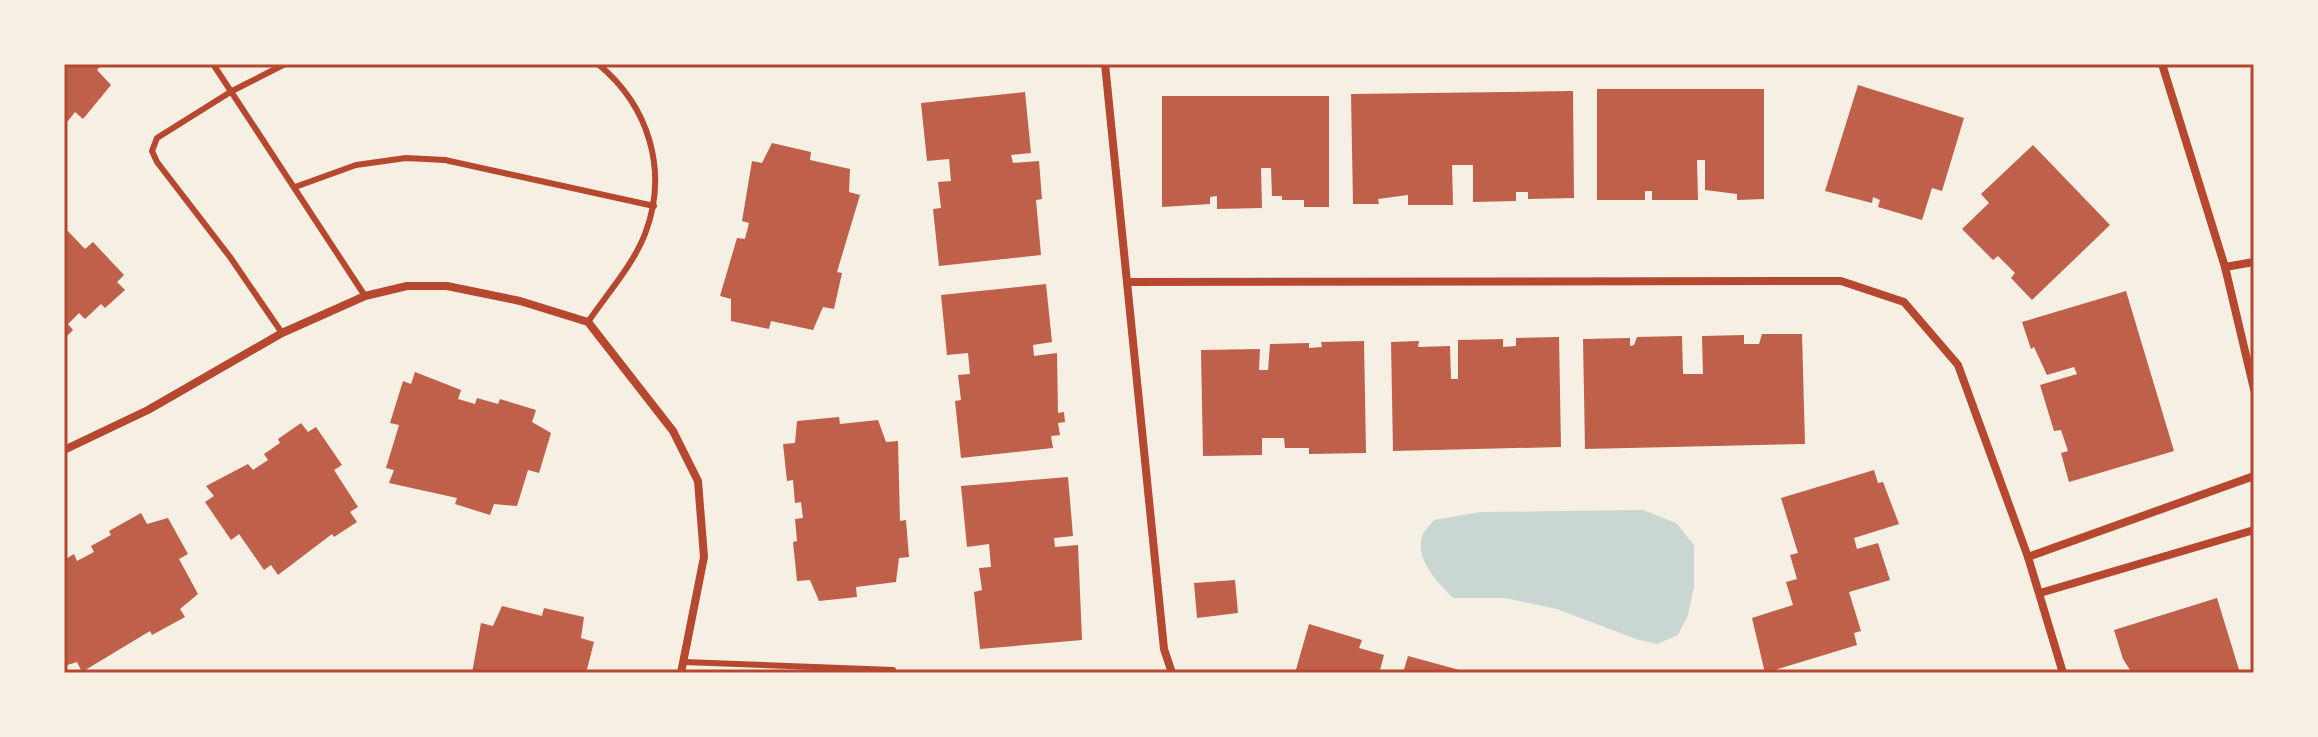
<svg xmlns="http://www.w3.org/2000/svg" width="2318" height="737" font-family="Raleway,sans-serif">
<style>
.water{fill:#c9d6d2}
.building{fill:#bf614a}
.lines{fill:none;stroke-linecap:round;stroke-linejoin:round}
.service{stroke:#b5482f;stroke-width:6}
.minor{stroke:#b5482f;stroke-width:8}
.neatline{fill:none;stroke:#b5482f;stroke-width:3}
</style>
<rect width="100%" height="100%" fill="#f6efe4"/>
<path class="water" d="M1643,510L1676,523L1694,545V587L1688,615L1678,635L1657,644L1636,639L1557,609L1505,598H1453C1438,583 1415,560 1422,536C1424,531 1431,524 1434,520L1481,512Z"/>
<g class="building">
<polygon points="64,64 102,64 97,70 111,85 83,119 75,112 64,126"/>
<polygon points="1858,85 1964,118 1942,191 1932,188 1922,220 1878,207 1880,200 1873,197 1872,203 1825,191"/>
<polygon points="1597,89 1764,89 1764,199 1737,200 1737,194 1705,190 1705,160 1697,160 1698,200 1652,200 1652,191 1645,191 1645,200 1597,200"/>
<polygon points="1573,91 1574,198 1528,199 1528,192 1516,192 1516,201 1473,202 1473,165 1452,165 1453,205 1408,205 1408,195 1378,199 1379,204 1353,204 1351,94"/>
<polygon points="1025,92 1031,153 1011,155 1013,163 1039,161 1042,199 1036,200 1041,255 939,266 933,209 941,208 938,182 951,181 949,159 927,161 921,103"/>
<polygon points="1162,96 1329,96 1329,207 1304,207 1304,200 1282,200 1282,196 1272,196 1271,168 1261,168 1262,208 1217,209 1217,196 1210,197 1210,204 1162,207"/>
<polygon points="772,143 811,152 810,160 850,169 849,192 860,195 837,272 842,273 834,309 823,307 813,330 771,321 769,329 731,321 731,299 720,296 737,238 745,239 749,223 742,221 752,161 762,163"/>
<polygon points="2033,145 2110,225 2032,300 2011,278 2015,273 1998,256 1993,260 1962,229 1989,203 1981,194"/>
<polygon points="64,227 85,249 93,242 124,275 117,282 125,290 105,308 101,304 85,319 79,313 68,324 73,330 64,339"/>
<polygon points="1046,284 1052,342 1033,345 1034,356 1057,353 1058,413 1064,412 1065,422 1058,423 1060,435 1051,436 1053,448 961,458 955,401 961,400 958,375 970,374 968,353 947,355 941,295"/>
<polygon points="2126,291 2174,451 2069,482 2061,453 2068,451 2061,430 2054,431 2040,385 2077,374 2074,367 2047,375 2034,347 2031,349 2022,322"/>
<polygon points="1762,334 1802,334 1805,444 1585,449 1583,339 1630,338 1630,346 1634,345 1637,337 1682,336 1683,374 1703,374 1702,336 1744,335 1744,344 1759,344"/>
<polygon points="1559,337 1561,447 1393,451 1391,342 1419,341 1418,347 1450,346 1451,379 1458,379 1458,340 1503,339 1503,347 1516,346 1516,338"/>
<polygon points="1364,341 1366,453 1309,454 1309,448 1285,448 1284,438 1262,438 1262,455 1203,456 1201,350 1260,349 1259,370 1268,370 1270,344 1309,343 1309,348 1322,347 1321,342"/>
<polygon points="415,372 461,390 458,399 475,404 477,398 498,404 500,399 536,410 532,422 551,433 539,473 528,470 517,506 494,504 490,515 455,504 457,498 389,483 394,470 386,468 399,425 390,423 403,381 411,384"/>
<polygon points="839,417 840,424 878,420 886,442 898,441 900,521 906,520 909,557 899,558 896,582 856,587 857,597 819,601 810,580 797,581 793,542 797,541 795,519 803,518 801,502 795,503 793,480 787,481 783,444 795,443 797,421"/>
<polygon points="301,423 308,432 316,427 342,465 334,470 358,507 350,512 357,522 334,537 332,534 278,575 271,565 264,570 239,534 231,540 205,502 214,496 206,486 248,464 253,470 268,460 264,454 280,443 278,439"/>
<polygon points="1874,470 1878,483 1883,482 1899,524 1854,538 1857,549 1878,543 1890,580 1849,592 1861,631 1854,633 1857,645 1765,673 1752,618 1793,605 1786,582 1797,579 1790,555 1798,553 1781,498"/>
<polygon points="1068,477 1073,536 1054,538 1055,547 1078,545 1082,640 980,649 974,592 982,590 979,568 991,567 989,544 967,547 961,486"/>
<polygon points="141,513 147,524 168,518 188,554 179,559 198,594 180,609 185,617 152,635 150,631 82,672 77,662 64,666 64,560 74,554 77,561 94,552 91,546 111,535 109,531"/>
<polygon points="1235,580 1238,613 1197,618 1194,583"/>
<polygon points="2217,598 2240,673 2132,673 2123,659 2114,630"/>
<polygon points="502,606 542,616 544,608 584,617 581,638 594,642 586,673 472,673 481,623 493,626"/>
<polygon points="1309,624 1362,640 1359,648 1384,655 1380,670 1388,673 1295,673"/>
<polygon points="1408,656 1467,672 1467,673 1403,673"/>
</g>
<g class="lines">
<g class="service">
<polyline points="213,64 365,296"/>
<polyline points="295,187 356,165 406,158 445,160 654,206"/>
<path d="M588,322C607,294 633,265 645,234C669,171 649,106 598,64"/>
<polyline points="282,333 230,257 157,162 152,151 157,138 232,91 285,64"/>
<polyline points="684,662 893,670"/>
</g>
<g class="minor">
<polyline points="1105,64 1164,649 1172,673"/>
<polyline points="2162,64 2225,267 2254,389"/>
<polyline points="2225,267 2254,262"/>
<polyline points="1128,282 1841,281 1904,302 1958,365 2028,557 2063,673"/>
<polyline points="64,450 148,410 282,333 365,296 407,286 447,286 520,301 588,322 673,431 698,481 704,557 681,673"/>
<polyline points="2028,557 2254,476"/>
<polyline points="2040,593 2254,530"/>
</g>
</g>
<rect width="2318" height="737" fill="none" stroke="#f6efe4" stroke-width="132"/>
<rect x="66" y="66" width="2186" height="605" class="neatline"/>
</svg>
